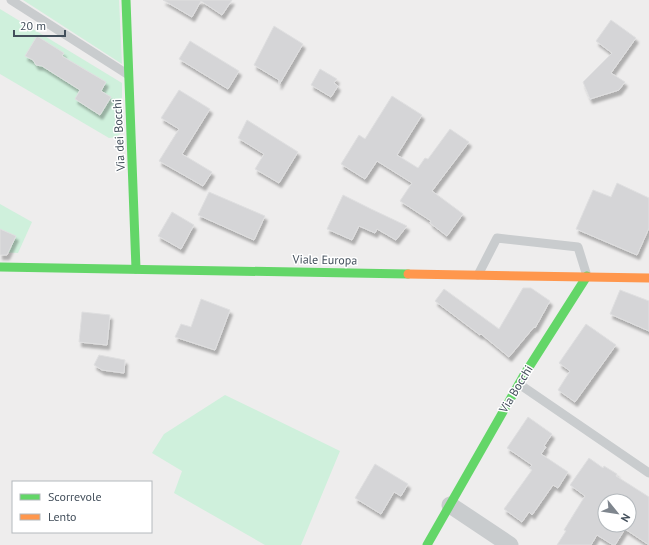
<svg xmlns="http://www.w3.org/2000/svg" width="649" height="545" font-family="'PT Sans',sans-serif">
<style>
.green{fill:#cff0dc}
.building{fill:#d5d5d7;stroke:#dfdfe0;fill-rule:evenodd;filter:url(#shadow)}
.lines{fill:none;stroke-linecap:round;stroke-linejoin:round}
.lane{stroke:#c9ccce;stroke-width:9}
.street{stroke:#c9ccce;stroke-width:17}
.fast{stroke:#63d668;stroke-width:9}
.slow{stroke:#ff974d;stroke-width:9}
.labels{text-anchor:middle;stroke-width:3;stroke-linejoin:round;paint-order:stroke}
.street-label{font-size:12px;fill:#434f5b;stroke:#fff}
</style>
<defs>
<filter id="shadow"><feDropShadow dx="2.5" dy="4.5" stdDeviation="1" flood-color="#0004"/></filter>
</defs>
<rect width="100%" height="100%" fill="#eeeded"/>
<g class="green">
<polygon points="23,0 119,0 122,64"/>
<polygon points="0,9 122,83 122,132 117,137 109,138 0,74"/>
<polygon points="0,204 32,222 18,253 0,252"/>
<polygon points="225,395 340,451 301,545 265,545 174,493 182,471 152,453 164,434"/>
</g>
<g class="building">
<polygon points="163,0 232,0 222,15 201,1 192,17"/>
<polygon points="611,20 636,38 611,73 625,82 619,90 590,99 583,82 612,53 596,41"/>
<polygon points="274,26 303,44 279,85 279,80 254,65"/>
<polygon points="37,36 64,53 62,56 106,82 101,91 111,97 100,115 75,99 80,90 42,66 36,65 33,60 25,56"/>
<polygon points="190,41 239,71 228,89 179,59"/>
<polygon points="320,69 337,79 334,83 338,86 331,97 311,85"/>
<polygon points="179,90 210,109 182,154 212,172 203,186 159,161 179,129 161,118"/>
<polygon points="392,96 422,115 397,155 418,168 425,158 428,159 450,129 469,142 432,191 463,214 447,236 430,223 431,221 400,201 412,183 377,161 365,179 341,164 359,135 365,139"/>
<polygon points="247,120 298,152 279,183 255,169 264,154 238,138"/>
<polygon points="617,183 649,198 649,228 637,255 576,229 593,190 611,197"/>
<polygon points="209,192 265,216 254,240 198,215"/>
<polygon points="343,195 371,209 407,226 396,240 377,229 375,233 359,226 352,240 327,229"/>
<polygon points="172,212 194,225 181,249 158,236"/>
<polygon points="0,229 16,236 7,255 0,255"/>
<polygon points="523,288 531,288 550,301 535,328 534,327 509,357 481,334 480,335 435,301 444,289 499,329"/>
<polygon points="620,290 649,301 649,331 610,314"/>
<polygon points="201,299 230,310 215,350 175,337 181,324 191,327"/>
<polygon points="82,312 110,315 107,345 79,342"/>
<polygon points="586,324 616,345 575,402 558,390 570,371 559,363"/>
<polygon points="99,355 125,360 124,373 102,370 94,365"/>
<polygon points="528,417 552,434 544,446 546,447 541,454 568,472 558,488 553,485 532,515 529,512 522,522 504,509 532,470 529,468 532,465 507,448"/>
<path d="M589,458L603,468L604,466L617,474L616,476L649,497V545L625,529L615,545H613L597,535L591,545H557L566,531L564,530L585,496L570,485ZM605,501H629V525H605Z"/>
<polygon points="375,464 408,484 401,496 394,492 381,514 355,498"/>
</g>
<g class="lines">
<g class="lane">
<polyline points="11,0 127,74"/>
<polyline points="478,275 497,238 578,247 587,276"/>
<polyline points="519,384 649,473"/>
</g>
<polyline class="street" points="450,505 510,545"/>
<g class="fast">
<polyline points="126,0 136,269"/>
<polyline points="0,267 408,274"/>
<polyline points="427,545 524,375 587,276"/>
</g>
<polyline class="slow" points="408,274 649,278"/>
</g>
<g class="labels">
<g class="street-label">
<text transform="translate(119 135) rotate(-93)" y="4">Via dei Bocchi</text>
<text transform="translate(325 260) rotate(1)" y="4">Viale Europa</text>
<text transform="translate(516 389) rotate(-59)" y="4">Via Bocchi</text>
</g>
</g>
<rect x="12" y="481" width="140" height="52" fill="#ffffff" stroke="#b4b9bd"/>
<rect x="20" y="494" width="20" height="6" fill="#63d668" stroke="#b4b9bd"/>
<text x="48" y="501" font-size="12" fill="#434f5b">Scorrevole</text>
<rect x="20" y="514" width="20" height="6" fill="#ff974d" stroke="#b4b9bd"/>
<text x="48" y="521" font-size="12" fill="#434f5b">Lento</text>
<g transform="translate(617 513) rotate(120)"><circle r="19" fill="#ffffff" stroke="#b4b9bd"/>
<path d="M0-3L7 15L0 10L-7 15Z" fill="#7f868e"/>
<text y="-6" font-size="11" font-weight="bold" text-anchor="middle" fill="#434f5b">N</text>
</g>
<path d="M14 30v6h51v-6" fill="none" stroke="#434f5b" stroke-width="2"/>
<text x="20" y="30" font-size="12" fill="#434f5b" stroke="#ffffff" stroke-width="3" paint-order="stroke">20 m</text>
</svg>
